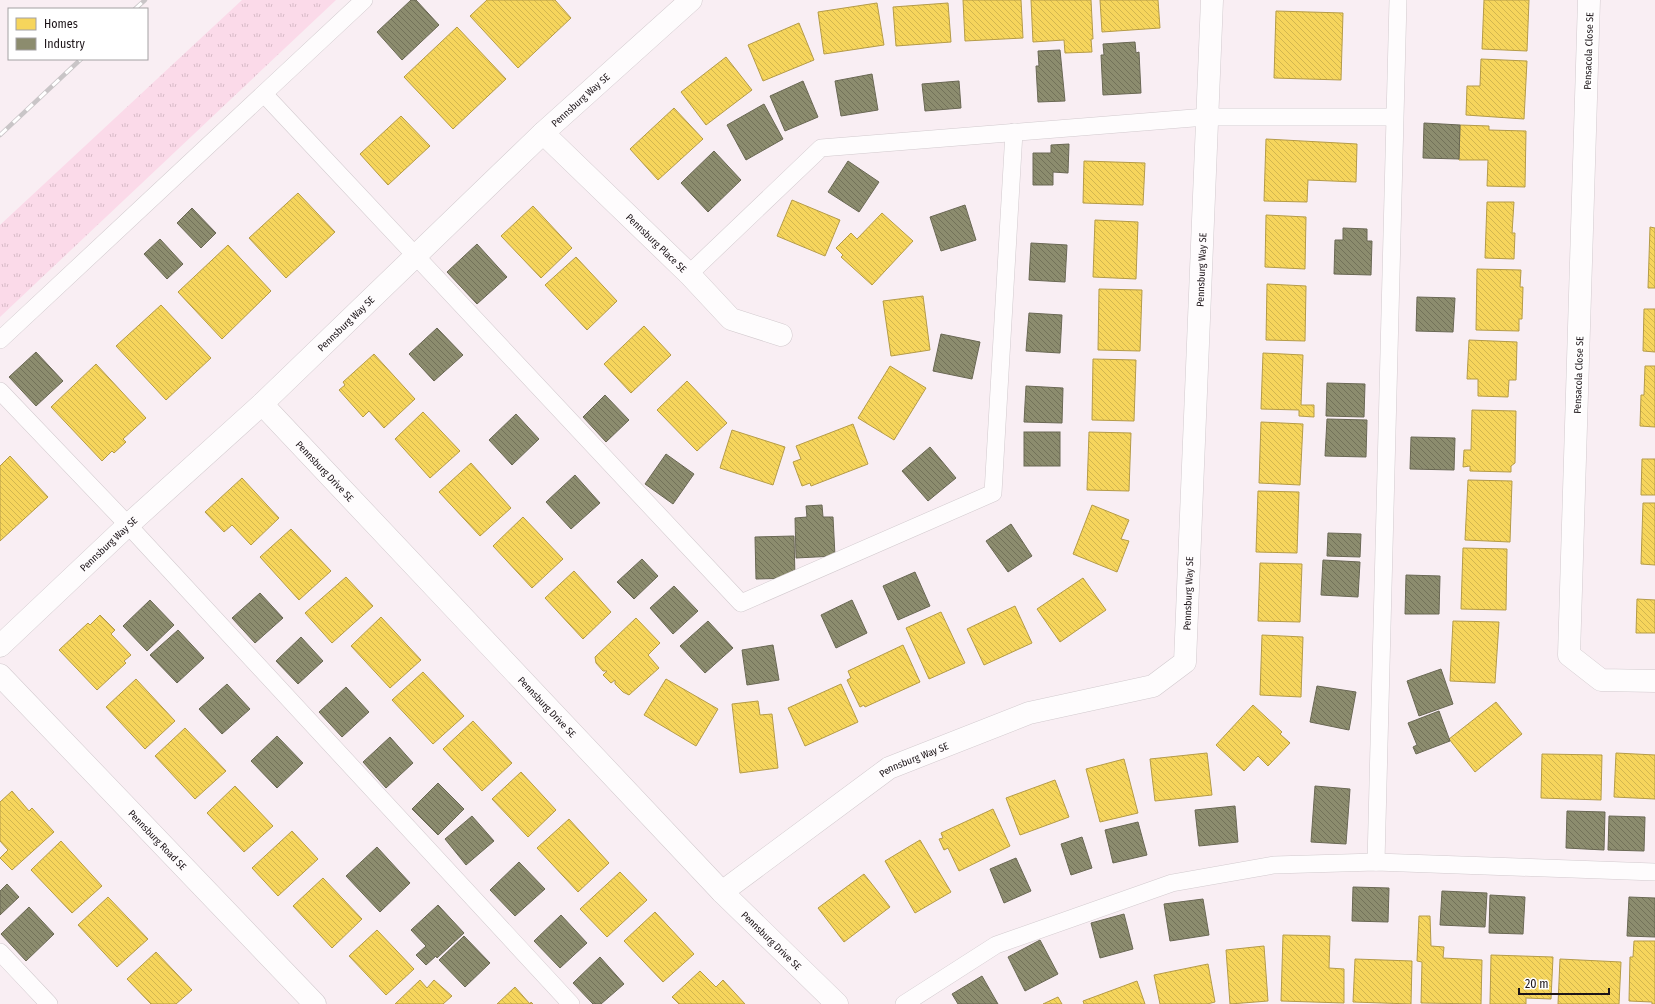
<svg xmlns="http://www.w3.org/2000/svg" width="1655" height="1004" font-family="'Fira Sans Condensed',sans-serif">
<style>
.grass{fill:url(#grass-tufts)}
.homes{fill:url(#homes-back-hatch);stroke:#b59b48}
.industry{fill:url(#industry-back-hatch);stroke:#6a6854}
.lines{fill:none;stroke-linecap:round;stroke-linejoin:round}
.service-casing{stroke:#d2cace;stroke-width:18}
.minor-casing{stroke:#d2cace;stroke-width:23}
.service{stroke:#fefcfd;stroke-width:17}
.minor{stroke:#fefcfd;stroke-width:22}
.rail-casing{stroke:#c9c5c7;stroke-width:4.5}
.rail{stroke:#fff;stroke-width:3;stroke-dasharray:9;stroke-linecap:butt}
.labels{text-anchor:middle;stroke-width:4;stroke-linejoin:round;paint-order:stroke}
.street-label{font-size:10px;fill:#1c1418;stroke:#fff}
</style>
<defs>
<pattern id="grass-tufts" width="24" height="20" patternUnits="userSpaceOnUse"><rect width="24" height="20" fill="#fbdae9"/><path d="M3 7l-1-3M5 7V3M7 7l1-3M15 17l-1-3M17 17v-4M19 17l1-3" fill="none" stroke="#d7bac7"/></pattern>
<pattern id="homes-back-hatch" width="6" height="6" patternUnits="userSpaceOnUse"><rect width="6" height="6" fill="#f6d55c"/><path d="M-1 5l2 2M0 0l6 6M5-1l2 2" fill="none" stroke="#d2b64f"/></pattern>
<pattern id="industry-back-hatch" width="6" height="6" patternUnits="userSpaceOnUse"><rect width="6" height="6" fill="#8c8c6e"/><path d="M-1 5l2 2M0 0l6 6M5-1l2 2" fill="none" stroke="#727159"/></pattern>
</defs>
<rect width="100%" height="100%" fill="#f9eef3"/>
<polygon class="grass" points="242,0 336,0 0,317 0,225"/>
<g class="homes">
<polygon points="487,0 555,0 571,18 518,68 470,16"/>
<polygon points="963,0 1021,0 1023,38 965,41"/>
<polygon points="1031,0 1091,0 1093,39 1091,39 1092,52 1065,53 1064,40 1033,42"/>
<polygon points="1100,0 1158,0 1160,28 1102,32"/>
<polygon points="1484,0 1529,0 1527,51 1482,49"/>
<polygon points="877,3 884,45 824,54 818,12"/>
<polygon points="948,3 951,42 896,46 893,7"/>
<polygon points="1276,11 1343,13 1341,80 1274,78"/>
<polygon points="799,23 814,60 763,81 748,45"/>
<polygon points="457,27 506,79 453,129 404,77"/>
<polygon points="726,57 752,90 706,125 681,92"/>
<polygon points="1481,59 1527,61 1524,119 1466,115 1467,86 1480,86"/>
<polygon points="674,108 703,139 658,180 630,149"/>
<polygon points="401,116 430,146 388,185 360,154"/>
<polygon points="1460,125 1489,126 1489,130 1526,131 1525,187 1487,186 1488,160 1459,160"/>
<polygon points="1266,139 1357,144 1356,182 1308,180 1307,202 1264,201"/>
<polygon points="1084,161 1145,163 1143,205 1083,203"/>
<polygon points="298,193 335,232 286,278 249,238"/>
<polygon points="792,200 840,220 825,256 777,236"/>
<polygon points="1487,202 1514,202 1512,233 1515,233 1514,259 1485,258"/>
<polygon points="533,206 572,248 541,278 501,236"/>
<polygon points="882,213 913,241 872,285 841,257 843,255 836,248 851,233 857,239"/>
<polygon points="1266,215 1306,217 1305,269 1265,267"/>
<polygon points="1095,220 1138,222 1136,279 1093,277"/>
<polygon points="1650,227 1655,228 1655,288 1648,288"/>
<polygon points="228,245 271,291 222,339 178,292"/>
<polygon points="576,257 617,301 587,330 545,285"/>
<polygon points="1477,269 1521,270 1520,287 1523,287 1522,319 1519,319 1519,331 1476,330"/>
<polygon points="1267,284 1306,286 1305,341 1266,340"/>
<polygon points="1099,289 1142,290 1140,351 1098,350"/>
<polygon points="923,296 930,350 891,356 883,301"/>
<polygon points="161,305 211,358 166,400 116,346"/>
<polygon points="1644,309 1655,309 1655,352 1643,351"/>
<polygon points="644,326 671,355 631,393 604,364"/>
<polygon points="1469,340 1517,342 1516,380 1509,380 1508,397 1478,396 1478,379 1467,379"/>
<polygon points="1263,353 1303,355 1301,405 1314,405 1314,417 1299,416 1299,410 1261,409"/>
<polygon points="374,354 415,399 384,428 369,411 363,417 339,390 345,385 343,382"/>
<polygon points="1093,359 1136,360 1134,421 1092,420"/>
<polygon points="96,364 146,418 123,439 126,442 114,453 112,451 102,461 51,407"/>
<polygon points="890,366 926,388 894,440 858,418"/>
<polygon points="1645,366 1655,366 1655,427 1640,426 1641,395 1644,395"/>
<polygon points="687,381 727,423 697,451 657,410"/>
<polygon points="1472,410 1516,411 1515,463 1511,466 1511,472 1470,471 1470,466 1463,467 1464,450 1471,450"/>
<polygon points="423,412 460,451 430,478 395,439"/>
<polygon points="1261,422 1303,424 1300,485 1259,483"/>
<polygon points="853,424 868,464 811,486 810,483 802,486 793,462 801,459 796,446"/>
<polygon points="732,430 785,447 773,485 720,468"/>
<polygon points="1089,432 1131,433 1129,491 1087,490"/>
<polygon points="10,456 48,497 0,541 0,466"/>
<polygon points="1642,459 1655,459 1655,495 1641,495"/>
<polygon points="471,463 511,508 480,536 439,492"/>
<polygon points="242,478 279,518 251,545 232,525 224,532 205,512"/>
<polygon points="1468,480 1512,481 1510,542 1465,540"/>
<polygon points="1258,491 1299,492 1297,553 1256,552"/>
<polygon points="1643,503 1655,503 1655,565 1641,564"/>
<polygon points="1092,505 1129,520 1121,539 1129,541 1117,572 1073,554"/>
<polygon points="523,517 563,559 532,588 493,546"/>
<polygon points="291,529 331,571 299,600 260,557"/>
<polygon points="1463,548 1507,549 1506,610 1461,609"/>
<polygon points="1260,563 1302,564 1300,622 1258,621"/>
<polygon points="574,571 611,612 583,639 545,598"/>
<polygon points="346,577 373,606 332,643 305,613"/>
<polygon points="1083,578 1106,610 1060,642 1037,609"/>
<polygon points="1637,599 1655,600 1655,633 1636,633"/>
<polygon points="1015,606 1032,643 984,665 967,629"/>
<polygon points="941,612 965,663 929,679 906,628"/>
<polygon points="100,615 115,630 111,634 131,655 124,661 126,663 97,690 59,650 88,623 90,625"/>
<polygon points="381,617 421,660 390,688 351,646"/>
<polygon points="636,618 660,643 648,655 659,668 629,695 623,692 615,684 615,680 611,683 603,675 607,671 603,671 596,663 595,657"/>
<polygon points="1453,621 1499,622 1495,683 1450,681"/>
<polygon points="1262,635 1303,637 1301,697 1260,695"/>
<polygon points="903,645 920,682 865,707 864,705 860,707 847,680 851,678 848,671"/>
<polygon points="423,672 464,716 433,744 392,700"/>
<polygon points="136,679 175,721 145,749 106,707"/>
<polygon points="666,679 718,709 696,746 644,715"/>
<polygon points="841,684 858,722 805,746 788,708"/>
<polygon points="758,701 760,715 772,714 778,768 740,773 732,704"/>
<polygon points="1496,702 1522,734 1475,772 1449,739"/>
<polygon points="1253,705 1282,732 1280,734 1290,743 1268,766 1258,756 1244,771 1216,745"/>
<polygon points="473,721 512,763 482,791 443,749"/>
<polygon points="185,728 226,771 195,799 155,756"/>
<polygon points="1207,753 1212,795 1155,801 1150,759"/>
<polygon points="1616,753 1655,755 1655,799 1614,797"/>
<polygon points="1542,754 1602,755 1601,800 1541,798"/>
<polygon points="1124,759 1138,813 1100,822 1086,769"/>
<polygon points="521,772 556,810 528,837 492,799"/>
<polygon points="1055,780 1069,817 1020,835 1006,798"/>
<polygon points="235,786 273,826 244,852 207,813"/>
<polygon points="12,791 29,811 32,808 54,832 12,870 0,858 8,850 0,841 0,802"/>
<polygon points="993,809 1010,846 959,871 948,848 944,850 939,839 943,838 941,833"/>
<polygon points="569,819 609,863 578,892 537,848"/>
<polygon points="292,831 318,859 278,896 252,868"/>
<polygon points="920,840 951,892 915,913 885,861"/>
<polygon points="61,841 102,886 72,913 31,870"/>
<polygon points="620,872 647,900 607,937 580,909"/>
<polygon points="864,874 890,907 844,942 818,908"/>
<polygon points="323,878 362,919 332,948 293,906"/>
<polygon points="108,897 148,939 117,967 78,925"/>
<polygon points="655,912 694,954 663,982 624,941"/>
<polygon points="1419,916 1430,916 1431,946 1444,947 1443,958 1482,960 1481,1004 1421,1003 1422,962 1417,961"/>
<polygon points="377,930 414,969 386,995 349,956"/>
<polygon points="1283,935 1330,936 1329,968 1344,969 1344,1003 1281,1001"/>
<polygon points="1634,941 1655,941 1655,1004 1652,1004 1652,1002 1629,1001 1630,957 1633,957"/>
<polygon points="1264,946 1268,1001 1230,1004 1226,950"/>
<polygon points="156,952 192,990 176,1004 151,1004 127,979"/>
<polygon points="1491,955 1553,957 1551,999 1526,998 1526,1004 1490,1004"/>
<polygon points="1355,959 1412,961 1411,1004 1353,1002"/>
<polygon points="1560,959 1621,962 1619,1004 1558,1004"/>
<polygon points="1208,964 1215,1002 1207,1004 1160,1004 1154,975"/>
<polygon points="700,971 716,987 723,980 745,1004 679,1004 672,997"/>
<polygon points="420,980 427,988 434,980 452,996 443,1004 395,1004"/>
<polygon points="1137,981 1145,1004 1084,1004 1083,1001"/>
<polygon points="515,987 530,1004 531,1002 533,1004 497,1004"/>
<polygon points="1058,997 1062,1004 1043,1004"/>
</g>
<g class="industry">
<polygon points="411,0 416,0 439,25 402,60 377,32"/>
<polygon points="1135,42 1136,53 1139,52 1141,93 1103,95 1101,55 1104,55 1103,44"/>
<polygon points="1060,50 1065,101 1038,102 1036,66 1039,66 1038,51"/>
<polygon points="872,74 878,110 841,116 835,81"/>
<polygon points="803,81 818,117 785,131 770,96"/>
<polygon points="959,81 961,108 925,111 922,84"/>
<polygon points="764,104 783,139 746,160 727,125"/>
<polygon points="1424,123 1460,125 1459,159 1423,158"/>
<polygon points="1069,144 1068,173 1053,172 1053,185 1033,185 1033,153 1051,153 1051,145"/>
<polygon points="714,151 741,180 708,212 681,183"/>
<polygon points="848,161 879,182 859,212 828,192"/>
<polygon points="965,205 976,240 941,251 930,217"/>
<polygon points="192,208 216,233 201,248 177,223"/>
<polygon points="1343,228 1367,229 1367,241 1372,241 1371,275 1334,274 1335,240 1343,240"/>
<polygon points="160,239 183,264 167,279 144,254"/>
<polygon points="1031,243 1067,245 1065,282 1029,280"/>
<polygon points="477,244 507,277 477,304 447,272"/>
<polygon points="1417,297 1455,298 1453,332 1416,331"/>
<polygon points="1029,313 1062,315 1060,353 1026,351"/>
<polygon points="437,328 463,355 434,381 409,354"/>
<polygon points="941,334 980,342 972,379 933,371"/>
<polygon points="36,352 63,381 36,406 9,377"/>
<polygon points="1327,383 1365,384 1364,417 1326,416"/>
<polygon points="1026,386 1063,388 1062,423 1024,422"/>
<polygon points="605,395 629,420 606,442 583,417"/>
<polygon points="516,414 539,439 512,465 489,440"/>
<polygon points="1327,419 1367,420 1366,457 1325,456"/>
<rect x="1024" y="432" width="36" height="34"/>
<polygon points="1411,437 1455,438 1454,470 1410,469"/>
<polygon points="930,447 956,478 928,501 902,471"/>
<polygon points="666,454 694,474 673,504 645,484"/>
<polygon points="575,475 600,503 571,529 546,502"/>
<polygon points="822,505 823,517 833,517 835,556 796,558 795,518 807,517 806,506"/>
<polygon points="1011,524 1032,556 1008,572 986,541"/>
<polygon points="1328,533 1361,534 1360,557 1327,556"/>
<polygon points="794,536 795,578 756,579 755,537"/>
<polygon points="642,559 658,576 634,599 617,582"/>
<polygon points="1323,560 1360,562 1358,597 1321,595"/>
<polygon points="915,572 930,606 898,620 883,586"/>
<polygon points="1406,575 1440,576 1439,614 1405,614"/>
<polygon points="674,586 698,611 673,634 650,608"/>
<polygon points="260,593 283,618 255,643 232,618"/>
<polygon points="150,600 174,625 147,651 123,626"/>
<polygon points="852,600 867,633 836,648 821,615"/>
<polygon points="708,621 733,648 705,673 680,646"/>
<polygon points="178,630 204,658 177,683 150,655"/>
<polygon points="301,637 323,661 298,684 276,661"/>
<polygon points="773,645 779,680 747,685 742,650"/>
<polygon points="1441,669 1453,704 1419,716 1407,681"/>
<polygon points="227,684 250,709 222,734 199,709"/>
<polygon points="1317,686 1356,692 1349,730 1310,722"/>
<polygon points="346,687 369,712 342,737 319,712"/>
<polygon points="1439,711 1450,741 1416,754 1413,747 1417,745 1408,723"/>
<polygon points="277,736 303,763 277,788 251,761"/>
<polygon points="390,737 413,763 386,788 363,762"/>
<polygon points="438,783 464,809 438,835 412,809"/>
<polygon points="1315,786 1350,789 1346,844 1311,842"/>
<polygon points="1235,806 1238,842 1199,846 1195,810"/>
<polygon points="1567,811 1605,812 1604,850 1566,848"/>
<polygon points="472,816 494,841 466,865 445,839"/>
<polygon points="1609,816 1645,817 1644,851 1608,850"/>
<polygon points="1138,822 1147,855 1113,863 1105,830"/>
<polygon points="1082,837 1092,868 1071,875 1061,844"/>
<polygon points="377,847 410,883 380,912 346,876"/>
<polygon points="1016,858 1031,891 1004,903 990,869"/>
<polygon points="519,862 545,889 515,916 490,890"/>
<polygon points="7,884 19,897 0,915 0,891"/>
<polygon points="1353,887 1389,888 1388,922 1352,921"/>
<polygon points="1442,891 1487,893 1485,927 1440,925"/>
<polygon points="1490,895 1525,897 1523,934 1489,933"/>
<polygon points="1629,897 1655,898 1655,937 1627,936"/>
<polygon points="1203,899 1209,935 1170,941 1164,904"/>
<polygon points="438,905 464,933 437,958 436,956 426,965 416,955 426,946 411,930"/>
<polygon points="29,907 54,934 26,961 1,934"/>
<polygon points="1124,914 1133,949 1100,958 1091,923"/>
<polygon points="561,915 587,943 560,968 534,941"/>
<polygon points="464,936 490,963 465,987 439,960"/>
<polygon points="1040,940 1058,974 1025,991 1008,957"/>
<polygon points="600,957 624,984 601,1004 593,1004 573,983"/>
<polygon points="982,976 998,1004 958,1004 952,994"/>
</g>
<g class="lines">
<g class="service-casing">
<g id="service">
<polyline points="264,94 741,603 993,493 1014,132"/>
<polyline points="689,274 821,148 1206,117 1394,117"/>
<polyline points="0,340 364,0"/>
<polyline points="0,391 128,525 571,1004"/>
<polyline points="1376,862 1398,0"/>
<polyline points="0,952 49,1004"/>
<polyline points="904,1004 996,945 1172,883 1274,865 1376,862 1655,872"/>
</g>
</g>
<g class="minor-casing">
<g id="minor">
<polyline points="1589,0 1569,655 1601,680 1655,681"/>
<path id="s1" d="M543,133L689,274L731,319L781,335"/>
<path id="s2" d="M262,404L722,892L837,1004"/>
<path id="s3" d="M0,646L128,525L262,404L543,133L691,0"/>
<path id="s4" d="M0,675L315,1004"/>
<path id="s5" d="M722,892L889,768L1029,713L1153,686L1185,662L1212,0"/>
</g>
</g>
<use href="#service" class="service"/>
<use href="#minor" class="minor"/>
<g class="rail-casing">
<g id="rail">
<polyline points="135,9 145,0"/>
<polyline points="0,135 81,59"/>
</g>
</g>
<use href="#rail" class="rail"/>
</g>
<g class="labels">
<g class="street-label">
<text transform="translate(1588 51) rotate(-88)" y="4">Pensacola Close SE</text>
<text dy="4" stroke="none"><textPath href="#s3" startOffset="797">Pennsburg Way SE</textPath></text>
<text dy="4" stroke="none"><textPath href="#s1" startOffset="158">Pennsburg Place SE</textPath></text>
<text dy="4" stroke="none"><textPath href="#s5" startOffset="918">Pennsburg Way SE</textPath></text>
<text dy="4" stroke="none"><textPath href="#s3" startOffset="473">Pennsburg Way SE</textPath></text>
<text transform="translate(1578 375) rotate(-88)" y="4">Pensacola Close SE</text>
<text dy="4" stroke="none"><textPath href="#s2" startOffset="92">Pennsburg Drive SE</textPath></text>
<text dy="4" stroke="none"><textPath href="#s3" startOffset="149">Pennsburg Way SE</textPath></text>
<text dy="4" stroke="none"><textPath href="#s5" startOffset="594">Pennsburg Way SE</textPath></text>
<text dy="4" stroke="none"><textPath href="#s2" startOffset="416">Pennsburg Drive SE</textPath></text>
<text dy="4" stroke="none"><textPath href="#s5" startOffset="234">Pennsburg Way SE</textPath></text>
<text dy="4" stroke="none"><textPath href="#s4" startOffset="228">Pennsburg Road SE</textPath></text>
<text dy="4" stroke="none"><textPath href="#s2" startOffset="740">Pennsburg Drive SE</textPath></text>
</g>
</g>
<rect x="8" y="8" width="140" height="52" fill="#ffffff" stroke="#a4a1a3"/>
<rect x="16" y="18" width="20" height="12" fill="#f6d55c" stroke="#a4a1a3"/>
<text x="44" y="28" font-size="12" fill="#1c1418">Homes</text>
<rect x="16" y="38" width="20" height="12" fill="#8c8c6e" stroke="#a4a1a3"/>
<text x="44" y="48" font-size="12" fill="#1c1418">Industry</text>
<path d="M1519 988v6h90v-6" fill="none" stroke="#1c1418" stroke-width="2"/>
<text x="1525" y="988" font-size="12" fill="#1c1418" stroke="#ffffff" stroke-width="3" paint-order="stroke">20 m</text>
</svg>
